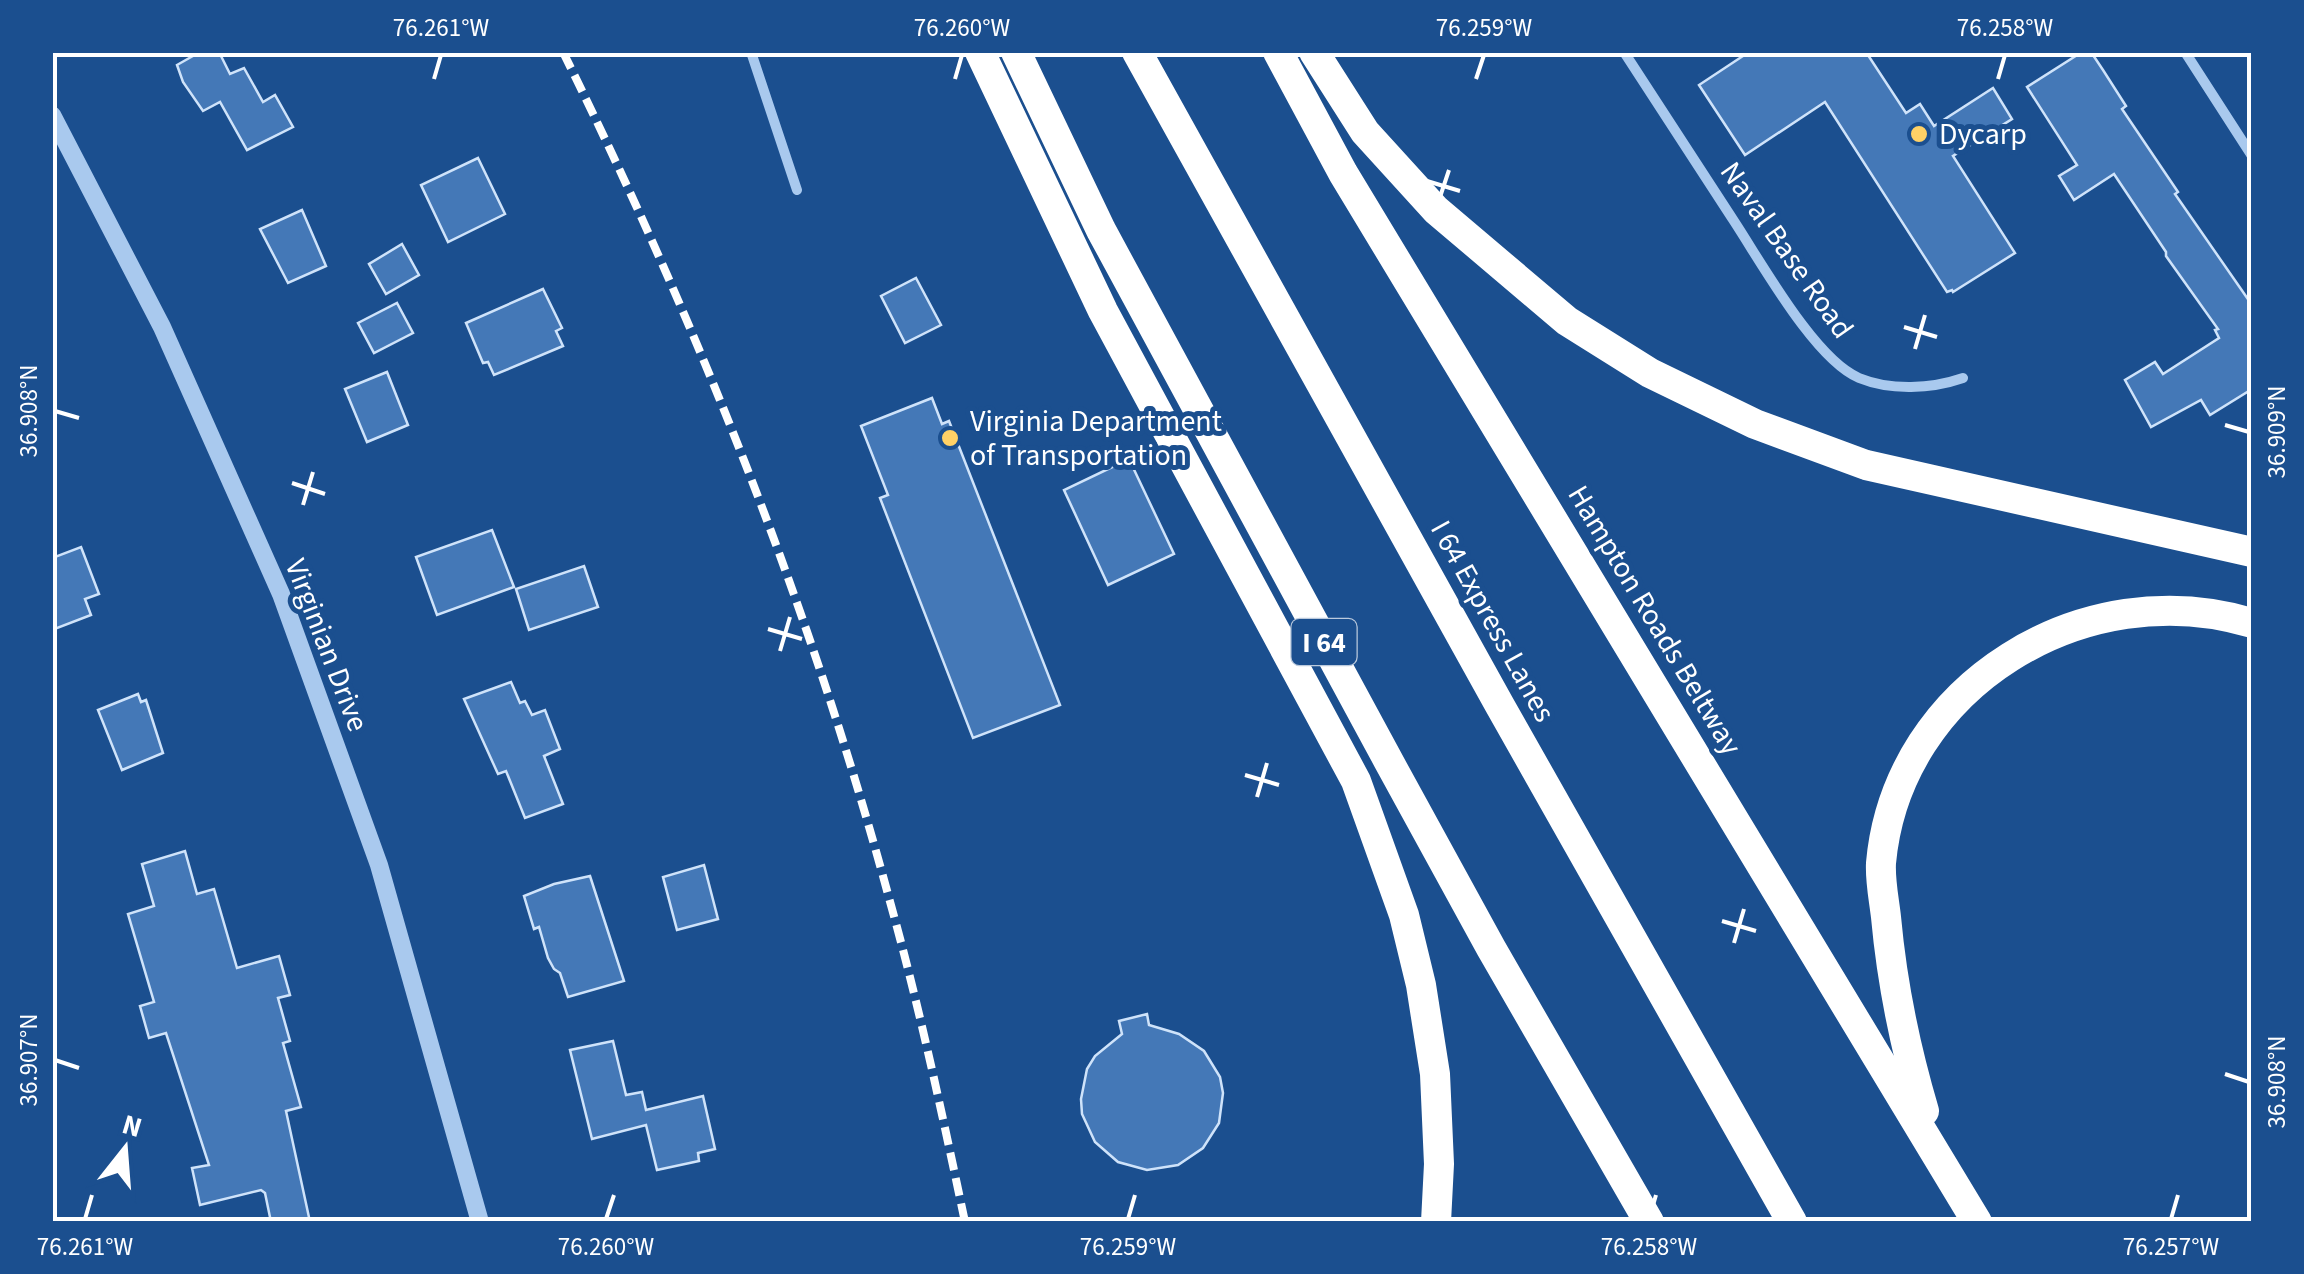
<svg xmlns="http://www.w3.org/2000/svg" width="2304" height="1274" font-family="'Source Sans 3',sans-serif">
<style>
.building{fill:#4478b7;stroke:#cfe3fa;stroke-width:2.5}
.lines{fill:none;stroke-linecap:round;stroke-linejoin:round}
.minor{stroke:#a9c9ee;stroke-width:10}
.tertiary{stroke:#a9c9ee;stroke-width:18}
.motorway{stroke:#fff;stroke-width:30}
.rail{stroke:#fff;stroke-width:8;stroke-dasharray:18 8;stroke-linecap:butt}
.ticks{fill:none;stroke:#fff;stroke-width:4}
.poi-dot{fill:#ffd166;stroke:#1b4f8f;stroke-width:4}
.labels{text-anchor:middle;stroke-width:10;stroke-linejoin:round;paint-order:stroke}
.shield{fill:#1b4f8f;stroke:#bbcadd;stroke-width:2.5}
.shield-label{font-size:28px;font-weight:bold;fill:#fff}
.poi-label{font-size:30px;fill:#fff;stroke:#1b4f8f;text-anchor:start}
.street-label{font-size:30px;fill:#fff;stroke:#1b4f8f}
.neatline{fill:none;stroke:#fff;stroke-width:4}
.ticks-label{font-size:25px;text-anchor:middle;fill:#fff}
</style>
<rect width="100%" height="100%" fill="#1b4f8f"/>
<g class="building">
<polygon points="200,52 219,52 230,74 244,68 263,102 275,95 293,127 247,150 220,102 203,111 183,82 177,65"/>
<polygon points="1749,52 1866,52 1906,113 1920,104 1934,126 1993,88 2012,119 1953,156 2015,253 1953,292 1952,290 1947,292 1825,102 1745,155 1699,85"/>
<polygon points="2082,52 2091,52 2103,70 2126,106 2122,109 2178,192 2175,194 2252,305 2252,389 2210,415 2201,400 2151,427 2125,380 2155,362 2163,374 2219,338 2215,330 2218,329 2166,256 2166,252 2114,174 2074,200 2059,176 2077,165 2027,87"/>
<polygon points="478,158 505,214 448,242 421,185"/>
<polygon points="302,210 326,266 288,283 260,229"/>
<polygon points="402,244 419,275 386,294 369,264"/>
<polygon points="916,278 941,325 905,343 881,296"/>
<polygon points="543,289 562,328 556,331 563,346 494,375 488,362 483,363 466,323"/>
<polygon points="397,303 413,333 374,353 358,323"/>
<polygon points="387,372 408,425 367,442 345,389"/>
<polygon points="932,398 942,424 949,421 1060,705 973,738 880,498 888,495 861,426"/>
<polygon points="1129,459 1174,554 1108,585 1064,490"/>
<polygon points="492,530 514,587 437,615 416,557"/>
<polygon points="81,547 99,594 85,599 91,615 52,630 52,558"/>
<polygon points="584,566 598,607 529,630 516,589"/>
<polygon points="511,682 520,703 525,701 532,715 545,710 560,749 544,756 563,804 525,818 506,771 498,774 464,699"/>
<polygon points="138,694 141,702 146,700 163,753 122,770 98,710"/>
<polygon points="185,851 197,894 214,889 237,968 279,956 290,995 278,998 290,1041 283,1043 301,1107 286,1111 310,1222 271,1222 265,1193 261,1190 200,1205 192,1168 209,1165 166,1033 149,1038 140,1006 154,1002 128,914 154,906 142,864"/>
<polygon points="704,865 718,919 677,930 663,877"/>
<polygon points="590,876 624,981 568,997 560,973 554,969 548,958 539,927 534,929 524,896 554,884"/>
<polygon points="1147,1014 1149,1025 1179,1034 1204,1051 1220,1077 1223,1093 1219,1123 1203,1148 1178,1165 1147,1170 1118,1162 1095,1142 1082,1114 1081,1099 1087,1069 1095,1056 1122,1034 1119,1021"/>
<polygon points="613,1041 626,1095 642,1092 646,1110 703,1096 715,1149 698,1153 699,1161 657,1170 646,1125 592,1139 570,1050"/>
</g>
<g class="lines">
<g class="minor">
<polyline points="751,52 797,190"/>
<path d="M1624,52C1660,108 1696,163 1732,218C1760,260 1814,359 1859,378C1891,391 1931,389 1963,378"/>
<polyline points="2185,52 2252,156"/>
</g>
<polyline class="tertiary" points="52,115 162,327 281,594 379,865 480,1222"/>
<g class="motorway">
<polyline points="980,52 1103,311 1356,781 1404,915 1421,985 1435,1074 1439,1164 1436,1222"/>
<polyline points="1016,52 1101,230 1388,760 1491,948 1649,1222"/>
<polyline points="1137,52 1499,704 1792,1222"/>
<polyline points="1278,52 1343,173 1977,1222"/>
<polyline points="1314,52 1365,132 1436,210 1567,321 1650,373 1755,424 1866,465 2252,552"/>
<path d="M1924,1111C1905,1047 1892,983 1886,917C1884,899 1880,881 1881,863C1897,685 2085,572 2252,623"/>
</g>
<path class="rail" d="M563,52C697,323 810,606 889,898C919,1005 942,1113 965,1222"/>
</g>
<path class="ticks" d="M434,79L441,55M955,79L962,55M1476,79L1484,55M1998,79L2005,55M1427,181L1460,191M1438,203L1449,170M1904,327L1937,337M1915,349L1925,315M55,411L79,418M2225,425L2249,432M292,483L325,494M303,505L313,472M768,629L802,639M780,651L790,617M1245,775L1279,785M1257,797L1267,763M1722,921L1756,931M1734,943L1744,909M55,1060L79,1068M2225,1074L2249,1082M85,1219L92,1195M606,1219L614,1195M1128,1219L1135,1195M1649,1219L1656,1195M2171,1219L2178,1195"/>
<g class="poi-dot">
<circle cx="1919" cy="134" r="10"/>
<circle cx="950" cy="438" r="10"/>
</g>
<g class="labels">
<rect class="shield" x="1291.5" y="619" width="65" height="46" rx="8"/>
<g class="shield-label">
<text x="1324" y="652">I 64</text>
</g>
<g class="poi-label">
<text x="1939" y="144">Dycarp</text>
<text x="970" y="431">Virginia Department<tspan x="970" dy="34">of Transportation</tspan></text>
</g>
<g class="street-label">
<text transform="translate(1787 250) rotate(55)" y="10">Naval Base Road</text>
<text transform="translate(1655 620) rotate(59)" y="10">Hampton Roads Beltway</text>
<text transform="translate(1493 621) rotate(61)" y="10">I 64 Express Lanes</text>
<text transform="translate(327 645) rotate(69)" y="10">Virginian Drive</text>
</g>
</g>
<rect width="2304" height="1274" fill="none" stroke="#1b4f8f" stroke-width="110"/>
<g transform="translate(125 1149) rotate(17)" stroke="#1b4f8f" stroke-width="8" paint-order="stroke">
<path d="M0-8L18 38L0 25L-18 38Z" fill="#ffffff"/>
<text y="-15" font-size="28" font-weight="bold" text-anchor="middle" fill="#ffffff">N</text>
</g>
<rect x="55" y="55" width="2194" height="1164" class="neatline"/>
<g class="ticks-label">
<text x="441" y="36">76.261°W</text>
<text x="962" y="36">76.260°W</text>
<text x="1484" y="36">76.259°W</text>
<text x="2005" y="36">76.258°W</text>
<text transform="translate(28 411) rotate(-90)" y="9">36.908°N</text>
<text transform="translate(2276 432) rotate(-90)" y="9">36.909°N</text>
<text transform="translate(28 1060) rotate(-90)" y="9">36.907°N</text>
<text transform="translate(2276 1082) rotate(-90)" y="9">36.908°N</text>
<text x="85" y="1255">76.261°W</text>
<text x="606" y="1255">76.260°W</text>
<text x="1128" y="1255">76.259°W</text>
<text x="1649" y="1255">76.258°W</text>
<text x="2171" y="1255">76.257°W</text>
</g>
</svg>
